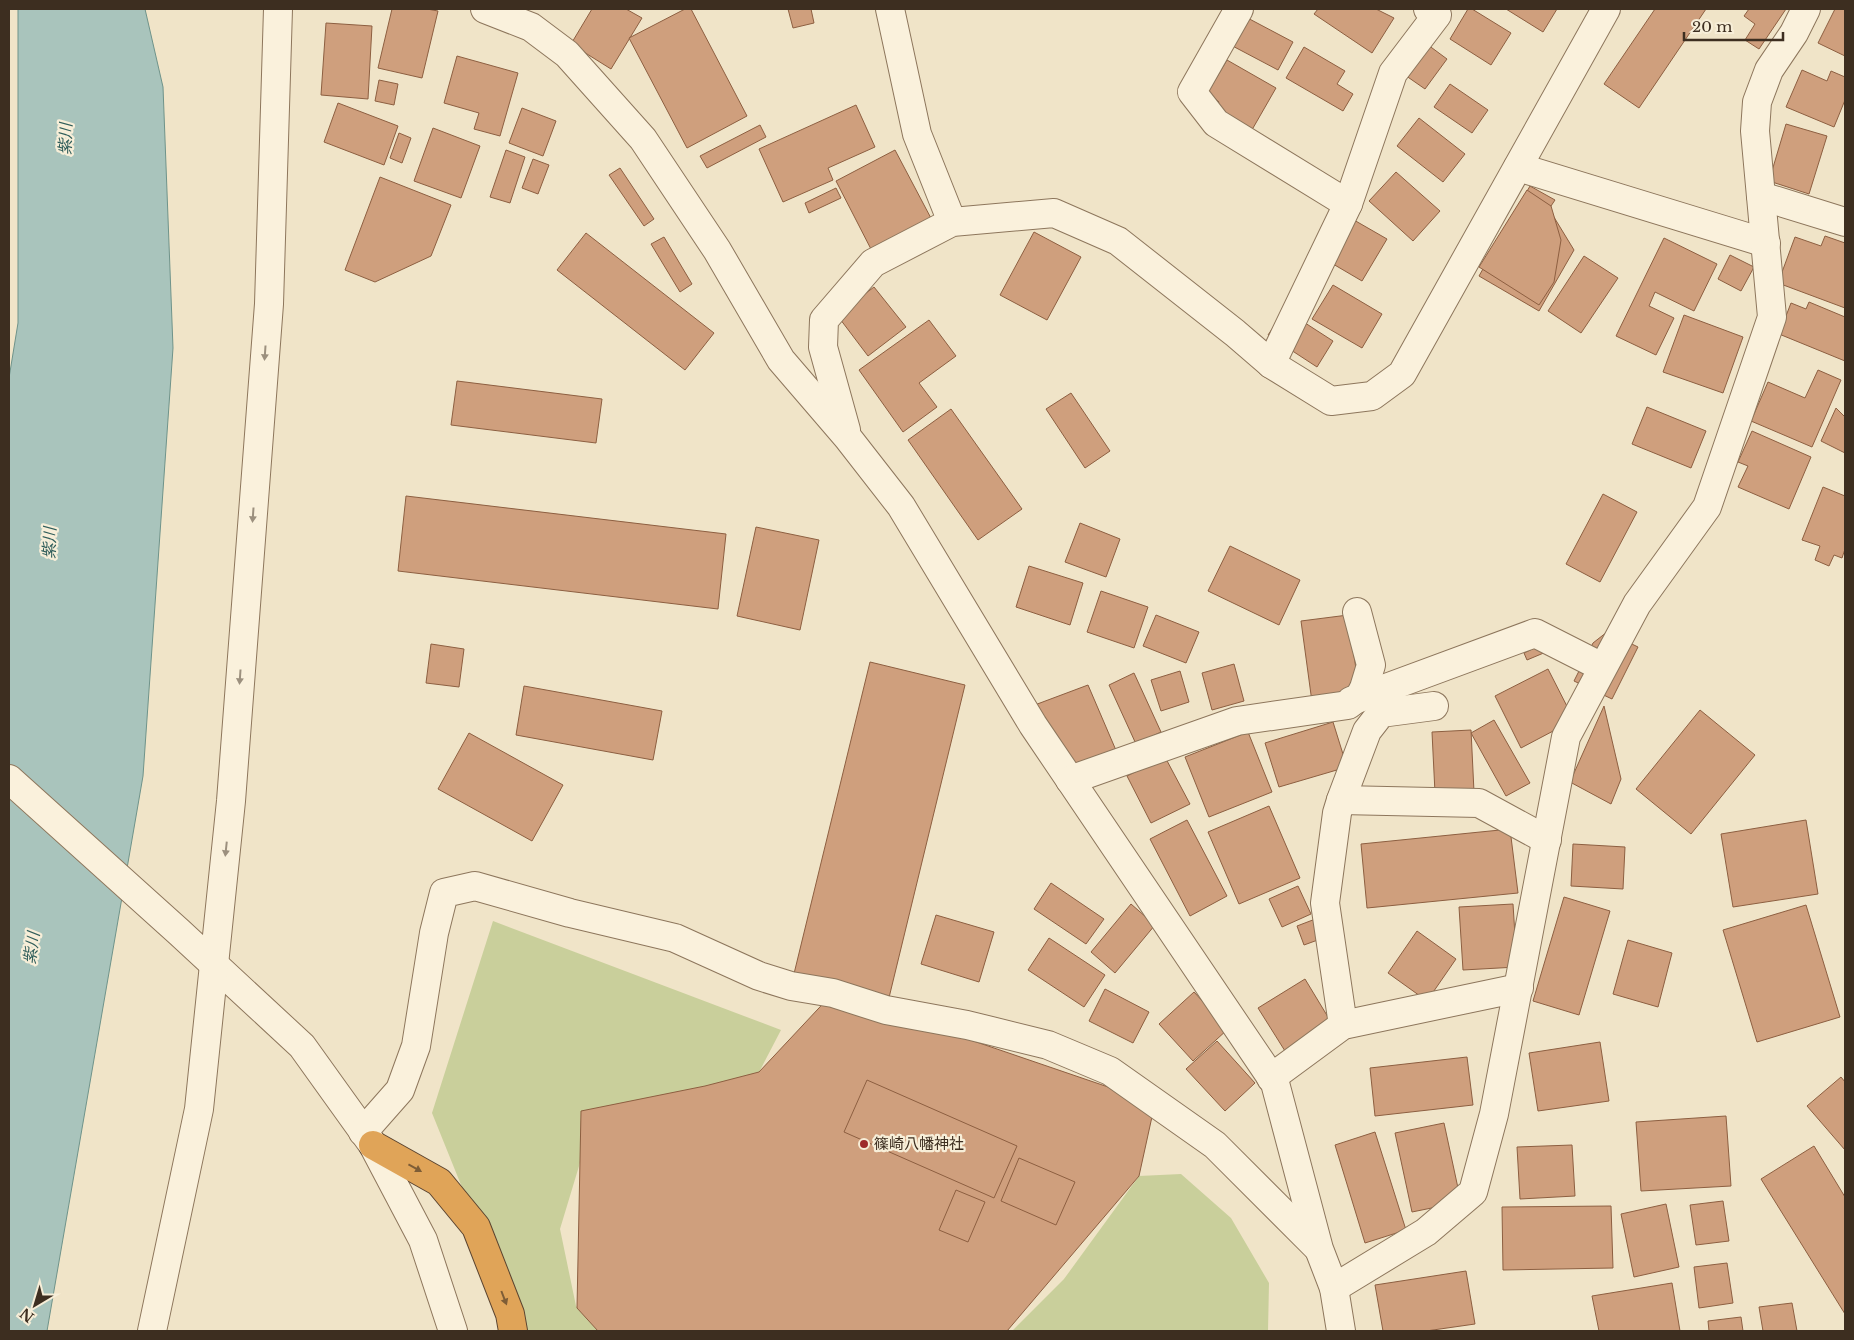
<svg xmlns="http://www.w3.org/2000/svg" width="1854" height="1340" font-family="'Libre Baskerville','Noto Sans JP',serif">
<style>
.green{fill:#c9cf9b}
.water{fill:#a9c4bc;stroke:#6f938a}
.building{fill:#cf9f7d;stroke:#8d5f41}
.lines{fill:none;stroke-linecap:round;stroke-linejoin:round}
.minor-casing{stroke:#8d765c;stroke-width:30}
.highway-casing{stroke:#5b4430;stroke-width:30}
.minor{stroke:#faf1dc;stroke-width:28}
.highway{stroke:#e0a458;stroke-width:28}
.oneway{fill:#9c907e}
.oneway2{fill:#7e5d36}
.poi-dot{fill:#9e2a2b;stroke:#f7eed8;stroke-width:2}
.labels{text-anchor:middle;stroke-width:4.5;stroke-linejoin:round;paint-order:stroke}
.poi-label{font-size:15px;fill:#3d2e20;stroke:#f7eed8;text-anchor:start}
.water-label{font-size:16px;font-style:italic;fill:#2f5d5a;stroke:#f7eed8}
</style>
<rect width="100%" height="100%" fill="#f0e4c8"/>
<g class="green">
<polygon points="493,921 781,1030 755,1080 589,1133 560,1229 576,1306 598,1331 520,1331 432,1113"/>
<polygon points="1181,1174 1231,1218 1269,1283 1268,1331 1012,1331 1064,1279 1139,1176"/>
</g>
<polygon class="water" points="18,9 145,9 163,87 173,348 143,776 47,1331 9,1331 9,378 18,323"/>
<g class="building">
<polygon points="392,9 427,9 438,11 422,78 378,68"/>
<polygon points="592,9 626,9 642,18 611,69 571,44"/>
<polygon points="685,9 691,9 747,116 687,148 629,38"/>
<polygon points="788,9 811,9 814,23 793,28"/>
<polygon points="1318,9 1376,9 1394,18 1372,53 1314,14"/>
<polygon points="1468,9 1472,9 1511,33 1491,65 1450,39"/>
<polygon points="1506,9 1557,9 1543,32"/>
<polygon points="1655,9 1706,9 1639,108 1604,84"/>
<polygon points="1749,9 1786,9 1759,49 1745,40 1755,24 1744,16"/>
<polygon points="1835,9 1845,9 1845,56 1818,43"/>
<polygon points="1240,14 1293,42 1278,70 1225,42"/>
<polygon points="326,23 372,26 368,99 321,95"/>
<polygon points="1424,42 1447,59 1425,89 1402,73"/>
<polygon points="1304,47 1345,71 1337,84 1353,94 1343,111 1286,78"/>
<polygon points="457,56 518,73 500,136 474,129 479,113 444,103"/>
<polygon points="1227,60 1276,88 1249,135 1212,113 1219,102 1208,92"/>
<polygon points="1802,70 1827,81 1831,71 1845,77 1845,100 1834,127 1786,107"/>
<polygon points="379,80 398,84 394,105 375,101"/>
<polygon points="1450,84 1488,110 1472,133 1434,107"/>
<polygon points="338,103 398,126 384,165 324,142"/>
<polygon points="856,105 875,147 828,168 833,180 783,202 759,149"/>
<polygon points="522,108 556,121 543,156 509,143"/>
<polygon points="1419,118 1465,154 1443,182 1397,146"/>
<polygon points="1786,124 1827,136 1809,194 1769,181"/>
<polygon points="760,125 766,137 707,168 700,156"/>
<polygon points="433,128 480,146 461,198 414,181"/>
<polygon points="399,133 411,138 402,163 390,158"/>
<polygon points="506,150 525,157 510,203 490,197"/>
<polygon points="895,150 933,222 873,253 836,181"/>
<polygon points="533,159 549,165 538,194 522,188"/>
<polygon points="620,168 654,219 644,226 609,175"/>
<polygon points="1396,172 1440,211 1413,241 1369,201"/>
<polygon points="380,177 451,205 431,256 375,282 345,270"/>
<polygon points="1530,186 1555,200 1549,209 1574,250 1539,311 1479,276"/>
<polygon points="836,188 841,198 809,213 805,203"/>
<polygon points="1527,190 1551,206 1561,240 1554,282 1539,305 1479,267"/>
<polygon points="1340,212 1387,239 1362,281 1316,254"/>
<polygon points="1034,232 1081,257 1047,320 1000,295"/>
<polygon points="586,233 714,333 685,370 557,270"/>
<polygon points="1825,236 1845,243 1845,308 1778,283 1795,237 1821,246"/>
<polygon points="664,237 692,284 680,292 651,244"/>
<polygon points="1664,238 1717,264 1694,311 1655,292 1649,306 1674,318 1656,355 1616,336"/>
<polygon points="1730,255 1754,267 1741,291 1718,279"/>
<polygon points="1584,256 1618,278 1581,333 1548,311"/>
<polygon points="1333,285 1382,314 1362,348 1312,319"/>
<polygon points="874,287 906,327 868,356 837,315"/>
<polygon points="1809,302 1845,317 1845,361 1779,334 1791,303 1806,309"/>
<polygon points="1285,310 1333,341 1317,367 1268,335"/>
<polygon points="1684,315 1743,337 1723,393 1663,372"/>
<polygon points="929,320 956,356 919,383 937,407 903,432 859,370"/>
<polygon points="1818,370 1841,380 1812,447 1751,421 1768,382 1805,398"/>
<polygon points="457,381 602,399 596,443 451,425"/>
<polygon points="1071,393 1110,451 1085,468 1046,409"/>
<polygon points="1647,407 1706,431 1691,468 1632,444"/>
<polygon points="1836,408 1845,417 1845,453 1821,441"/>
<polygon points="951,409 1022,509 978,540 908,440"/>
<polygon points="1752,431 1811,457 1789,509 1738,487 1748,466 1738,462"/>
<polygon points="1823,487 1845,496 1845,549 1842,558 1834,555 1829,566 1815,560 1820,546 1802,540"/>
<polygon points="1603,494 1637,512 1600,582 1566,564"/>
<polygon points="406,496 726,534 718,609 398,571"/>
<polygon points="1080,523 1120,539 1106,577 1065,562"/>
<polygon points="756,527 819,540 800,630 737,616"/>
<polygon points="1230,546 1300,580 1279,625 1208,591"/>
<polygon points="1029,566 1083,583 1070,625 1016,607"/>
<polygon points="1101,591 1148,607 1134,648 1087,632"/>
<polygon points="1156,615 1199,632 1186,663 1143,646"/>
<polygon points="1348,615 1360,696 1312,702 1301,621"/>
<polygon points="1607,632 1638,647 1612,699 1574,681 1593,643"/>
<polygon points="431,644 464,649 459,687 426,683"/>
<polygon points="1543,644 1546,652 1527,660 1524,653"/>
<polygon points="870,662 965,685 886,1010 791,986"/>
<polygon points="1234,664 1244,701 1212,710 1202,673"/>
<polygon points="1548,669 1574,720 1521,748 1495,696"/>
<polygon points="1180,671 1189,702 1161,711 1151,680"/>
<polygon points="1134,673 1161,732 1136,744 1109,685"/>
<polygon points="1088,685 1121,762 1070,780 1024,709"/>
<polygon points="524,686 662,711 653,760 516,735"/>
<polygon points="1604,706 1621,779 1611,804 1570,782"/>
<polygon points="1700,710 1755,755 1691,834 1636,789"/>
<polygon points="1494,720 1530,783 1506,796 1471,733"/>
<polygon points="1333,722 1347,767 1279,787 1265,743"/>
<polygon points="1471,730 1474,792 1435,793 1432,732"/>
<polygon points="1248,732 1272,792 1209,817 1185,757"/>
<polygon points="469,733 563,785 532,841 438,789"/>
<polygon points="1165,757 1190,804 1151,823 1127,776"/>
<polygon points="1269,806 1300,878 1239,904 1208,832"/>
<polygon points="1187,820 1227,896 1190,916 1150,839"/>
<polygon points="1806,820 1818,894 1733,907 1721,834"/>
<polygon points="1510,829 1518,893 1367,908 1361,844"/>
<polygon points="1573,844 1625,847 1623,889 1571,886"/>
<polygon points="1051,883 1104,919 1086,944 1034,909"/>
<polygon points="1298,886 1311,914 1282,927 1269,899"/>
<polygon points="1564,897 1610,911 1579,1015 1533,1001"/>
<polygon points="1131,904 1155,925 1115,973 1091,952"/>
<polygon points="1513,904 1517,967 1463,970 1459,907"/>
<polygon points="1806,905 1840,1017 1757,1042 1723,930"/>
<polygon points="936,915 994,932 979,982 921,964"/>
<polygon points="1318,918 1326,937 1304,945 1297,926"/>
<polygon points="1417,931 1456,959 1427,1001 1388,973"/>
<polygon points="1049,938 1105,975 1084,1007 1028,970"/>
<polygon points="1628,940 1672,953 1658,1007 1613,994"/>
<polygon points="1305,979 1331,1022 1285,1051 1258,1008"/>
<polygon points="1105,989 1149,1012 1133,1043 1089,1021"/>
<polygon points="1194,992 1228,1029 1193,1061 1159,1024"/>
<polygon points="833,993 1155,1103 1139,1176 1007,1331 598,1331 577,1308 581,1111 705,1086 759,1072"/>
<polygon points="1217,1041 1255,1083 1225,1111 1186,1069"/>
<polygon points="1600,1042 1609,1101 1538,1111 1529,1053"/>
<polygon points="1467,1057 1473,1105 1375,1116 1370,1068"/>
<polygon points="1841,1077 1845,1082 1845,1150 1807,1106"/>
<polygon points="867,1080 1017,1146 994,1198 844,1132"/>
<polygon points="1726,1116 1731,1186 1641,1191 1636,1122"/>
<polygon points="1444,1123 1461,1202 1412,1212 1395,1133"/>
<polygon points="1375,1132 1406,1230 1365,1243 1335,1145"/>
<polygon points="1572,1145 1575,1196 1520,1199 1517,1147"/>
<polygon points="1814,1146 1845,1197 1845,1314 1761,1179"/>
<polygon points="1019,1158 1075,1182 1056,1225 1001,1201"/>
<polygon points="956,1190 985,1202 968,1242 939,1230"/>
<polygon points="1723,1201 1729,1241 1696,1245 1690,1205"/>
<polygon points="1666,1204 1679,1267 1634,1277 1621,1214"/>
<polygon points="1611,1206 1613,1268 1503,1270 1502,1207"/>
<polygon points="1727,1263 1733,1303 1699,1308 1694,1267"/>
<polygon points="1466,1271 1475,1324 1426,1331 1383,1331 1375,1285"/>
<polygon points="1672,1283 1680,1331 1599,1331 1592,1296"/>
<polygon points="1792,1303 1797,1331 1763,1331 1759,1307"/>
<polygon points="1741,1317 1743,1331 1709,1331 1708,1321"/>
</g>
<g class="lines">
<g class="minor-casing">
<g id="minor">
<polyline points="485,9 531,27 567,54 643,139 717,250 781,360 848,438 901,506 1033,725 1275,1083 1319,1249 1334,1288 1341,1331"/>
<polyline points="890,9 917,134 952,222"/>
<polyline points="1239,9 1192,92 1216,123 1348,204"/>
<polyline points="1518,167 1766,243"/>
<polyline points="1761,196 1845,222"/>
<polyline points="1271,364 1348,204 1393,73 1437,15 1428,9"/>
<polyline points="846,430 823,347 824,320 873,263 952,222 1054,213 1118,241 1235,333 1271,364 1331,401 1372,396 1402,374 1606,9"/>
<polyline points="1351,701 1535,633 1602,667"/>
<polyline points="9,779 179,932 302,1046 373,1145 423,1240 453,1331"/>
<polyline points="1070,780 1237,721 1348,705 1360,696 1364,688 1371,665 1357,612"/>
<polyline points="1341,800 1367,731 1381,713 1434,706"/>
<polyline points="1343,1025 1325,903 1337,813 1341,800 1479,803 1547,840"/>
<polyline points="1271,1078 1343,1025 1519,988"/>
<polyline points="363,1132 400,1090 416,1046 434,933 444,893 475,886 570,913 675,938 759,976 791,986 833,993 886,1010 967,1025 1048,1045 1110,1071 1215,1145 1318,1248"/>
<polyline points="1334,1288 1426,1232 1473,1192 1494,1114 1566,737 1637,604 1707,507 1772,317 1755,131 1757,102 1769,70 1794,33 1806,9"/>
<polyline points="152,1331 199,1109 231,801 269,304 278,9"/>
</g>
</g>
<g class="highway-casing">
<polyline id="highway" points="373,1145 439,1182 476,1227 510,1314 513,1331"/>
</g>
<use href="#minor" class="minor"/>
<use href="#highway" class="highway"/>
</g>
<defs><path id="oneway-solid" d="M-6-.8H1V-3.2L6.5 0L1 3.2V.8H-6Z" transform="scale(1.25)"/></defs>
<g class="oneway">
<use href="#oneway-solid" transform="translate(265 353) rotate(94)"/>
<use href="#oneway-solid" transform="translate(253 515) rotate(94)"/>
<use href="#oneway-solid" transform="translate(240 677) rotate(94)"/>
<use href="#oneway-solid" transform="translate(226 849) rotate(96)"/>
</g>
<g class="oneway2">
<use href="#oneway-solid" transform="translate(415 1168) rotate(29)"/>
<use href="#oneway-solid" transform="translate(504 1298) rotate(69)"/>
</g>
<circle class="poi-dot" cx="864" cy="1144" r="5"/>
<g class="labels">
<g class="poi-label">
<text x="874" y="1149">篠崎八幡神社</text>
</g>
<g class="water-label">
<text transform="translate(65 139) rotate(-88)" y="6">紫川</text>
<text transform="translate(49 543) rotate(-88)" y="6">紫川</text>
<text transform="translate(31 948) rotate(-82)" y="6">紫川</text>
</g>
</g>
<rect width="1854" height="1340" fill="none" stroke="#3d2e20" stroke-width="20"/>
<g transform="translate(35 1305) rotate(218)" stroke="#f7eed8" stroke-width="4" paint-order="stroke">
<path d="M0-4L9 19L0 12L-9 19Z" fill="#3d2e20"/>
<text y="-8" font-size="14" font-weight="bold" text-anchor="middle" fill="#3d2e20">N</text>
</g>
<path d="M1684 32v8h99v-8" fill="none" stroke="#3d2e20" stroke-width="2.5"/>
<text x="1692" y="32" font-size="15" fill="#3d2e20" stroke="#f7eed8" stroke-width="4" paint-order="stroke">20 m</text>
</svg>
